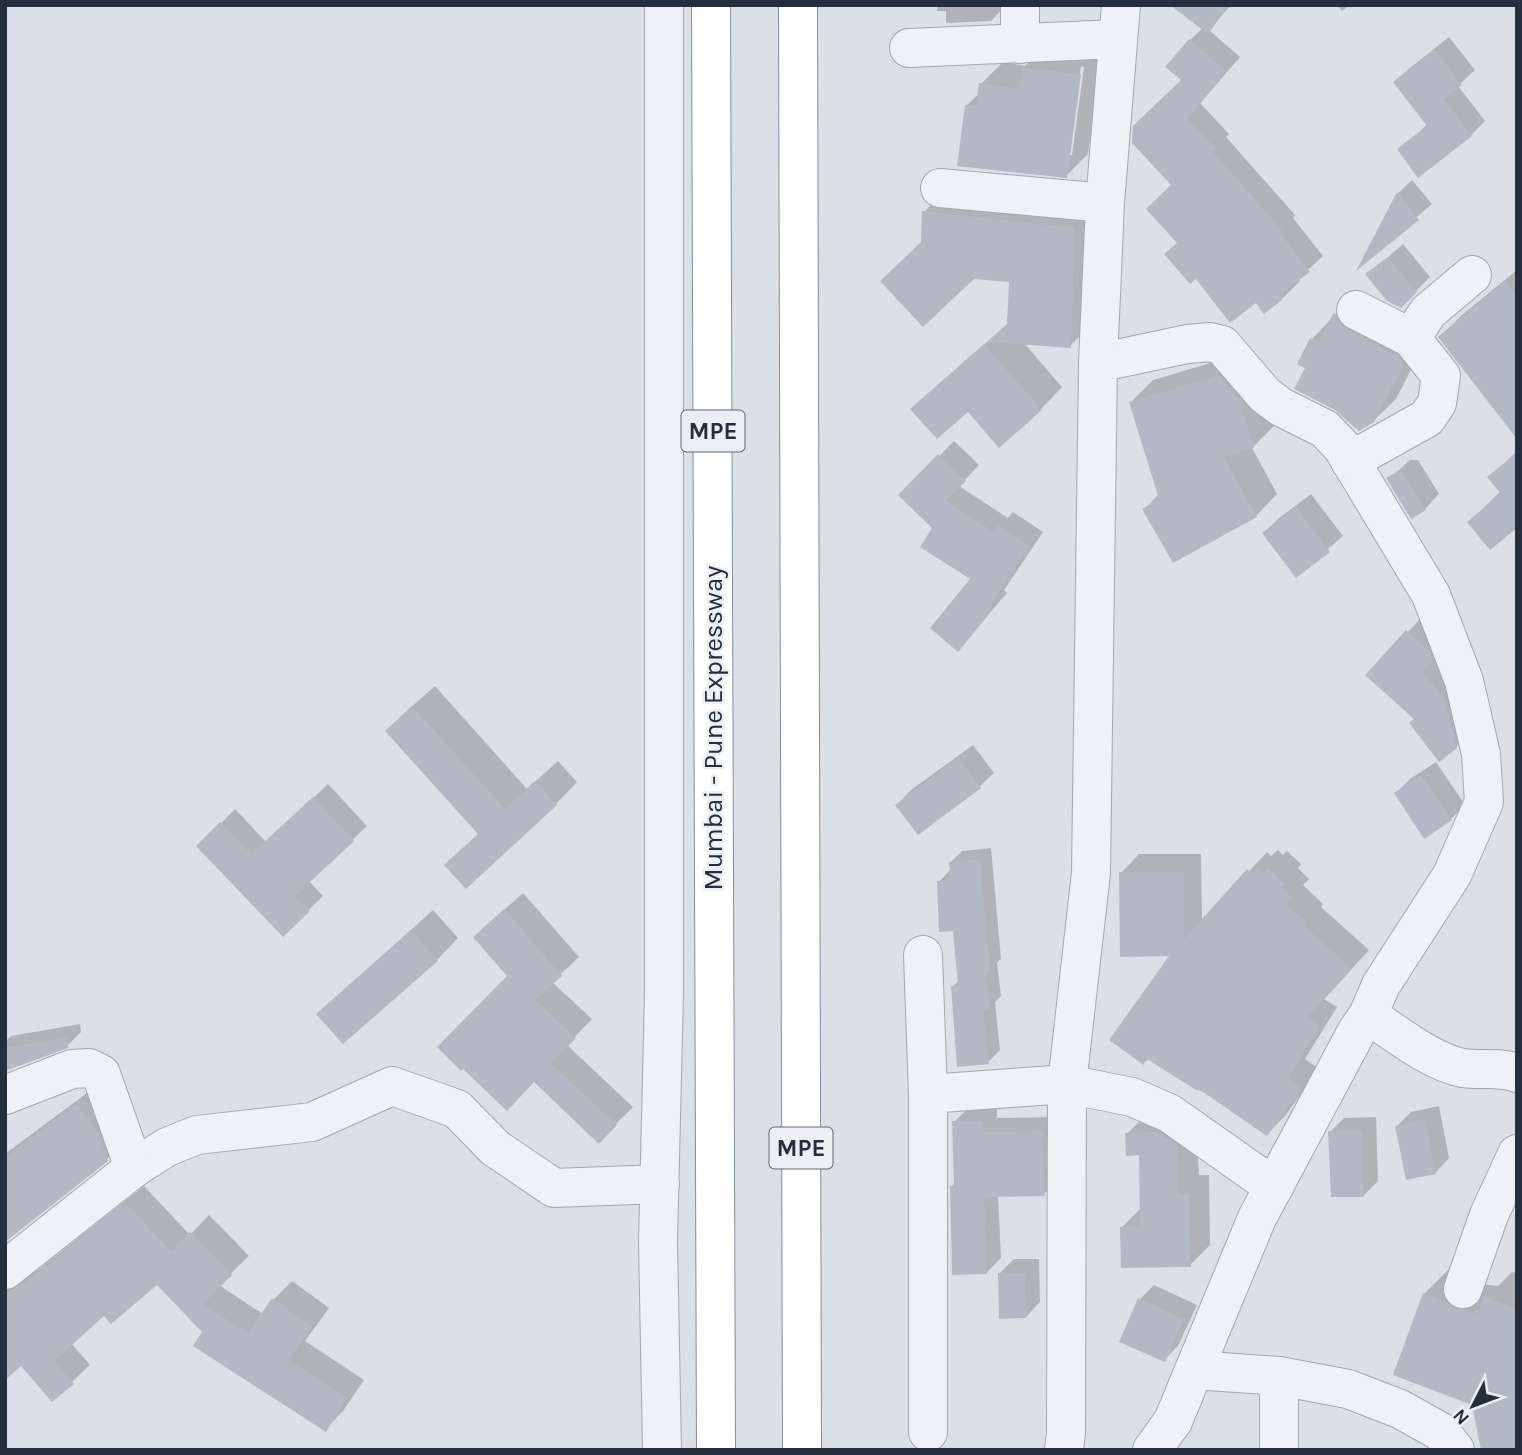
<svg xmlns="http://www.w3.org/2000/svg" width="1522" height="1455" font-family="Karla,sans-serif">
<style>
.shadow{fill:#0003;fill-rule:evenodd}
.building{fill:#b2b9c4}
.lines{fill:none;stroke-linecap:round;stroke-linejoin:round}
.minor-casing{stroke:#a1a7b1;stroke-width:40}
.highway-casing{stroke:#828e9e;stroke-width:40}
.minor{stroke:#eef1f5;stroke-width:38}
.highway{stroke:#fff;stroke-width:38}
.labels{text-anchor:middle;stroke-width:5;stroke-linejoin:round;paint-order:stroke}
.shield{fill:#ebeff4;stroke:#606874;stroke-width:2}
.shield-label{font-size:24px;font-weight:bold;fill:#252e3d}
.street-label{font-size:26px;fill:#252e3d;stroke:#ebeff4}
</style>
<rect width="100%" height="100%" fill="#dbe0e7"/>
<g class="shadow">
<polygon points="937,5 1006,5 991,21 946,23 946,11 937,11"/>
<polygon points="1180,5 1231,5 1209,30 1240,57 1200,103 1229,134 1226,137 1295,215 1293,218 1323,256 1298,279 1300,281 1285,296 1265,311 1257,301 1179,243 1173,185 1189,76 1190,40 1203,28"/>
<polygon points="1337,5 1350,5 1342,11"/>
<polygon points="1449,37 1475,70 1458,86 1485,121 1471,135 1399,150 1428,124 1395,82 1410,68"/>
<path d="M1045,46L1102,54L1088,154L1066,176L967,105L980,93L981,84L1003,62L1025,66ZM1081,66L1084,67L1072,155H1068Z"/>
<polygon points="1412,180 1432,204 1361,264 1398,193"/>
<polygon points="950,186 1101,202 1096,320 1070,346 1024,343 1062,387 1041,409 913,409 1007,324 1011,280 923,242 924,212"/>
<polygon points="1403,244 1430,277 1401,306 1368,275"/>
<polygon points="1517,270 1517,386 1440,337 1462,315"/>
<polygon points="1356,293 1425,342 1396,399 1373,421 1307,367 1312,339"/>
<polygon points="1241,354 1275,425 1252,448 1277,494 1256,516 1145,509 1159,494 1131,402 1153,380"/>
<polygon points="954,441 979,465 959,486 1008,518 1013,512 1043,532 1004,590 1007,593 958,649 973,579 934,528 901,495"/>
<polygon points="1517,451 1517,526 1469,522 1501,491 1490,477"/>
<polygon points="1410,460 1418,460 1439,494 1425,509 1389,479"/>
<polygon points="1311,494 1343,536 1296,576 1264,533 1278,519"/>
<polygon points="1422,617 1471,732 1456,747 1416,719 1368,675"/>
<polygon points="435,686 527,789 558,761 577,782 556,804 446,865 479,833 409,709"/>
<polygon points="973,745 994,773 979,787 897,805 911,790"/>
<polygon points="1436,762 1465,805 1451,819 1396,793 1410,779"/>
<polygon points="328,784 367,826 309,881 323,896 284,934 199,846 235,809 266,842"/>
<polygon points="991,848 1001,959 997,963 1001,996 995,1002 1000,1050 988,1062 952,987 960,980 955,929 939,882 950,870 951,862 962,851"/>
<polygon points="1278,850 1283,855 1287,851 1301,864 1298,868 1309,879 1303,885 1323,904 1321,907 1369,950 1324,999 1337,1007 1305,1059 1319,1069 1285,1116 1267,1134 1204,1091 1202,1092 1149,1058 1144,1063 1112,1040 1172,955 1121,873 1139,854 1201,854 1202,922 1267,852 1271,856"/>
<polygon points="523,893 579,957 552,982 592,1019 567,1045 633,1107 599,1141 534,1080 510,976 493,920"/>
<polygon points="433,910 458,938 437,960 318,1014"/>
<polygon points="80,1024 81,1032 67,1046 5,1070 5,1042 11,1036"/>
<polygon points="95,1087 125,1141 107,1159 5,1240 5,1154"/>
<polygon points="1439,1106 1449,1158 1435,1173 1397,1126 1411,1112"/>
<polygon points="969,1107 997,1107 997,1118 1057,1117 1058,1180 1044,1194 998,1195 1001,1258 987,1272 952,1186 955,1183 954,1122"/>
<polygon points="1147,1114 1196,1125 1199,1175 1209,1175 1210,1245 1190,1265 1122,1227 1141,1208 1140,1154 1127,1134"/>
<polygon points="1376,1117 1378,1181 1364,1195 1330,1132 1344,1118"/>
<polygon points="144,1186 190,1235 209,1215 249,1256 219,1285 263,1314 274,1299 292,1281 329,1308 305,1341 364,1380 343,1411 325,1429 205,1332 157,1283 104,1313 71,1343 90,1365 72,1382 21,1363 5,1378 5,1265 27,1274 38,1270"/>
<polygon points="1014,1259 1039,1259 1040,1302 1026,1317 1000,1273"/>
<polygon points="1450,1268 1482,1284 1498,1286 1512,1272 1517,1273 1517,1450 1474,1404 1424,1294"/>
<polygon points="1154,1285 1197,1305 1178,1346 1164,1360 1140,1299"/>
</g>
<g class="building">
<polygon points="1170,5 1229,5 1208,34"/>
<polygon points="1189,39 1227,72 1187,119 1216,149 1213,152 1282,230 1280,233 1310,272 1282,293 1282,300 1264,314 1256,303 1230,323 1196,279 1190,284 1164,254 1177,243 1146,209 1171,185 1132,143 1133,126 1181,80 1165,67"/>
<polygon points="1434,49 1462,85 1444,99 1472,136 1418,178 1397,149 1427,126 1393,82"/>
<polygon points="1022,67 1081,75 1067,178 957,166 965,105 976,106 979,83 1019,89"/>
<polygon points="1397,192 1419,220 1356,271"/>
<polygon points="922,211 1075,228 1071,348 987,342 1007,324 1009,282 974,279 923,327 880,281 921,242"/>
<polygon points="1388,257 1417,292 1401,308 1387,301 1365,274"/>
<polygon points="1505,281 1517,295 1517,439 1438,337"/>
<polygon points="1334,312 1338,322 1346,329 1397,355 1404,365 1374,422 1359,431 1335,410 1294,389 1305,368 1297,364 1310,338 1319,342"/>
<polygon points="984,344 1042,410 999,448 968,412 937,439 910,409"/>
<polygon points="1219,375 1239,398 1254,448 1224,457 1257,517 1173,563 1142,509 1159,499 1129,402"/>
<polygon points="1517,453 1517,528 1490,550 1467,522 1501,494 1487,477"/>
<polygon points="938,454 966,481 946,501 994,532 998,525 1030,547 991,605 994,608 958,652 930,628 970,579 920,547 932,528 898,495"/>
<polygon points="1401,470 1426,510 1411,519 1386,478"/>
<polygon points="1296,507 1330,552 1296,578 1262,533"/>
<polygon points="1406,630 1429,651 1433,661 1423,672 1446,702 1457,748 1439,762 1409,723 1414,719 1365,675"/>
<polygon points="412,706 505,809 535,781 557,805 466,889 444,865 478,834 385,731"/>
<polygon points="958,758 981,788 918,835 895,805"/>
<polygon points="1421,775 1452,820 1424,839 1394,793"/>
<polygon points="313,797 354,841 295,896 310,911 283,937 196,846 220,822 251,854"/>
<polygon points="980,859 990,972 986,973 990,1010 983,1010 989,1064 957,1067 951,986 958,985 953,931 939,932 937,881 951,880 949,862"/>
<polygon points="1258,867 1264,872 1268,868 1284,884 1281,887 1293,898 1286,904 1307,923 1304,926 1352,969 1307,1018 1320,1026 1288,1078 1302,1088 1267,1136 1200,1090 1196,1090 1144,1057 1144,1065 1109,1040 1169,956 1120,957 1119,872 1184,872 1184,939 1247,869 1252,873"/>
<polygon points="504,909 562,976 535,1000 576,1038 551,1064 617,1125 599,1144 534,1082 507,1111 463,1069 461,1071 437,1047 507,976 473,937"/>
<polygon points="411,930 438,961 343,1044 316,1014"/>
<polygon points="66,1037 68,1048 5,1071 5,1048"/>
<polygon points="76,1104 99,1134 108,1161 5,1242 5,1157"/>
<polygon points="1425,1119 1436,1174 1406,1180 1395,1126"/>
<polygon points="952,1121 983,1121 983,1132 1043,1131 1045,1196 984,1197 987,1274 952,1275 950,1186 954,1185"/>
<polygon points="1328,1131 1362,1131 1364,1197 1331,1197"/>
<polygon points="1157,1132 1177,1145 1179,1194 1189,1194 1191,1267 1121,1268 1120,1227 1140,1227 1139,1155 1126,1156 1125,1133"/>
<polygon points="125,1203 171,1251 190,1232 232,1275 203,1304 248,1333 272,1298 312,1327 288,1360 347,1398 326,1432 193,1346 202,1332 157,1285 111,1324 104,1316 54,1361 74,1384 52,1402 21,1366 5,1380 5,1291 19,1287"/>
<polygon points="998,1273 1025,1273 1026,1318 999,1319"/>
<polygon points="1423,1293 1445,1302 1455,1309 1468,1310 1478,1314 1484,1297 1517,1309 1517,1450 1481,1450 1472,1405 1393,1375"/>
<polygon points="1138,1298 1184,1319 1165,1362 1119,1342"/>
</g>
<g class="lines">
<g class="minor-casing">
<g id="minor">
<polyline points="1020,5 1020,44"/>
<polyline points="909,48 1118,39"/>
<polyline points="940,188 1105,203"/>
<polyline points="1411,338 1428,312 1472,275"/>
<polyline points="1098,363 1187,344 1210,342 1222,345 1265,395 1281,407 1325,429 1342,447 1431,595 1464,681 1481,754 1484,802 1452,875 1381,985 1368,1015 1357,1031 1257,1218 1173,1421 1152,1450"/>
<polyline points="1350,461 1427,418 1437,403 1441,376 1411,338 1356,310"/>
<polyline points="923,955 928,1094"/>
<path d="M1368,1015C1396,1033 1431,1062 1463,1068C1481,1071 1499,1066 1517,1073"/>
<polyline points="5,1095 72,1069 89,1068 101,1074 134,1168 167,1147 197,1135 312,1122 392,1086 457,1109 495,1148 554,1188 660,1184"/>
<polyline points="5,1270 134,1168"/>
<polyline points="1463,1289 1489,1215 1517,1154"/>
<polyline points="1194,1370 1279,1376 1348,1389 1400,1409 1441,1432 1455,1450"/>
<polyline points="928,1432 928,1094 1067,1084 1132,1097 1169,1113 1274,1187"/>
<polyline points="662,1450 658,1242 664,993 664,5"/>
<polyline points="1064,1450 1066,1433 1067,1084 1091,873 1098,363 1105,203 1121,5"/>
<polyline points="1279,1450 1279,1376"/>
</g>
</g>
<g class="highway-casing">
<g id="highway">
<polyline points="711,5 716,1450"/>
<polyline points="798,5 802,1450"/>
</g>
</g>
<use href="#minor" class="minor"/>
<use href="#highway" class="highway"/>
</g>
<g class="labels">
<g class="shield">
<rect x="681.5" y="410.5" width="63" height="41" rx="5"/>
<rect x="769.5" y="1127.5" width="63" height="41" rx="5"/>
</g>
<g class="shield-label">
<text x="713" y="439">MPE</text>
<text x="801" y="1156">MPE</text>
</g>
<g class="street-label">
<text transform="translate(713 728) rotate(-90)" y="9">Mumbai - Pune Expressway</text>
</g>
</g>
<rect width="1522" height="1455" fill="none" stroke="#252e3d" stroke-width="14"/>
<g transform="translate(1473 1406) rotate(228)" stroke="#ebeff4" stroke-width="5" paint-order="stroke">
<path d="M0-5L12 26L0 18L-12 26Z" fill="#252e3d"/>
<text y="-10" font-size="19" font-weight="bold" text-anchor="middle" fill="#252e3d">N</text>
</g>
</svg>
